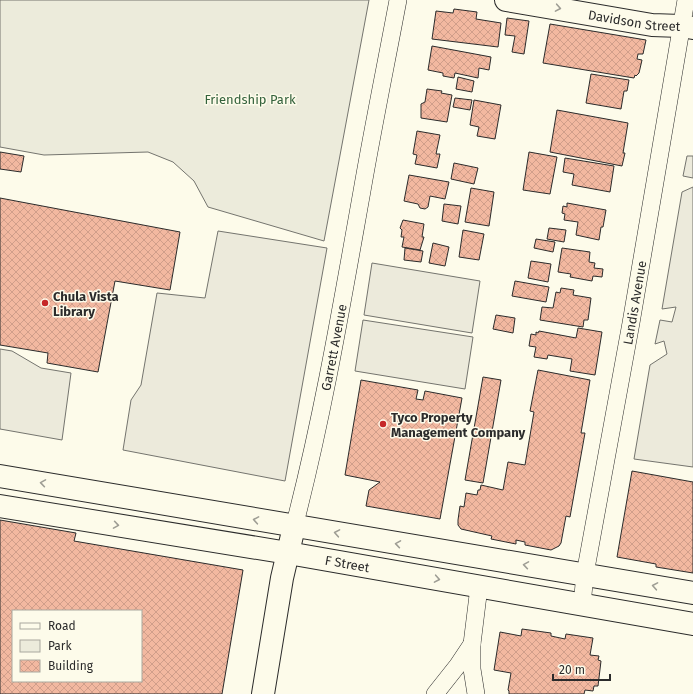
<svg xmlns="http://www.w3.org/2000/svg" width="693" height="694" font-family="'Fira Sans',sans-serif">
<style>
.green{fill:#ecebdb;stroke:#74746e}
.parking{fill:#eceadb;stroke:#74746e}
.building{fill:url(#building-cross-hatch);stroke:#2b2b2b;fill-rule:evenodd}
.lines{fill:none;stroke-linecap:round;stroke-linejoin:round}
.minor-casing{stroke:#2b2b2b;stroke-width:18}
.tertiary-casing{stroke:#2b2b2b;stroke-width:24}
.secondary-casing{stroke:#2b2b2b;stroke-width:24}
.minor{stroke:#fdfbea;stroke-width:17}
.tertiary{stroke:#fdfbea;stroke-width:22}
.secondary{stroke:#fdfbea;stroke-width:22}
.oneway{stroke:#9e9d94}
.poi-dot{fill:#c62828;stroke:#fdfbea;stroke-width:1.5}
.labels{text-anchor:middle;stroke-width:3;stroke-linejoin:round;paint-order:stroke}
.street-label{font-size:13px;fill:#2b2b2b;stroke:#fdfbea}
.park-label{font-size:13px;fill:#34623c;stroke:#fdfbea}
.poi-label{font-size:13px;font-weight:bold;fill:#2b2b2b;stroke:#fdfbea;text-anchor:start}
</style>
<defs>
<pattern id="building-cross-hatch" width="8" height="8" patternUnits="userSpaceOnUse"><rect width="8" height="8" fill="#f2b8a0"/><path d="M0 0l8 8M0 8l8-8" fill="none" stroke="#d09e8a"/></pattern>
</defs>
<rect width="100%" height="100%" fill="#fdfbea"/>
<polygon class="green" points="0,0 369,0 324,241 208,207 194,181 173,162 148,152 44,155 0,147"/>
<g class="parking">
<polygon points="687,156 693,156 693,178 683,176"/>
<polygon points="693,187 693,467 634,459 650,365 667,354 664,341 655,344 660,320 672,322 676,307 662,309 682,192"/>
<polygon points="218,231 327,248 285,481 123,450 131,400 141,385 157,293 205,298"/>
<polygon points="372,263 480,281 472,333 364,315"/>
<polygon points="363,320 473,337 465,389 355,371"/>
<polygon points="0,349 12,351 41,368 71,373 62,440 0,429"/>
</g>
<g class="building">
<polygon points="454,9 477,12 476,19 501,23 498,47 432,39 436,11 453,13"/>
<polygon points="507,18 529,21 524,54 512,52 515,36 505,35"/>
<polygon points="550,24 646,40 643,54 638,54 637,59 642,60 639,73 636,76 635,75 634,78 543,63"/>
<polygon points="432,46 491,57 489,70 479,68 478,78 455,73 454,78 443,76 443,73 428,70"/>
<polygon points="591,74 629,80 627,91 624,91 621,109 586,103"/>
<polygon points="458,77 474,81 472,92 456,89"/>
<polygon points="427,89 442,91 441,93 452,95 447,122 421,118 421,104 425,102"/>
<polygon points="455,98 472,100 470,110 453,107"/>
<polygon points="474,100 501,105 495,139 477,136 479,127 470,125"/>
<polygon points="557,110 628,123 623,153 625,153 622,166 550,152"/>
<polygon points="417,131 440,135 436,154 440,154 437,168 415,164 417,155 413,154"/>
<polygon points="0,152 24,156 21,172 0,169"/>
<polygon points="529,152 557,157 550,194 523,190"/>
<polygon points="565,158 614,166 610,192 572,185 574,174 563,172"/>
<polygon points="454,163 478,168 474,184 451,179"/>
<polygon points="409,175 449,182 445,199 430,196 428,207 425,209 420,208 418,204 404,201"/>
<polygon points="471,188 494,192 489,226 465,222"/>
<polygon points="0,198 180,232 170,290 115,281 98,372 47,363 48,353 0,345"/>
<polygon points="567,203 606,210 603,227 601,227 599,240 576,235 578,222 564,220 565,214 562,213 563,206 567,207"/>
<polygon points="444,204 461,206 458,224 442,221"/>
<polygon points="403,220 424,224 422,237 424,237 420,250 402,247 404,237 401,237 402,230 400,228"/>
<polygon points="549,228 566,230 564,242 547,239"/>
<polygon points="463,230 484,234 479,260 459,257"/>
<polygon points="536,239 555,242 553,252 534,248"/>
<polygon points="433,243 449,247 445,266 429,263"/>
<polygon points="405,248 423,251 421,262 404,260"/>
<polygon points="562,248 590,252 589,262 595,263 594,268 603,269 602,277 593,276 592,281 570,277 571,274 558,272"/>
<polygon points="531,261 551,264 548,282 528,278"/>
<polygon points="515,281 549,287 546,302 512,296"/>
<polygon points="561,288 574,290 573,295 591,298 588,320 584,320 583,327 540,320 542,307 553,308 556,292 560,293"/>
<polygon points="496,315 515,318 513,333 493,329"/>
<polygon points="578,328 602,332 595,375 570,371 572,359 548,355 547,359 534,357 536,347 529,346 531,334 536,335 536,332 538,333 539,331 576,338"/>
<polygon points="538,370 590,380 581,433 585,433 570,517 566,516 561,543 559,546 551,550 525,545 525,542 516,540 516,544 491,539 492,536 461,529 458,525 458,520 460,506 464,507 466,493 477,495 478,490 480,490 481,485 503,490 508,462 525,465 534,412 530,411"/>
<polygon points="483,377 501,380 483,483 465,480"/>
<polygon points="361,380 418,390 416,399 423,400 425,391 462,398 440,519 366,506 369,490 380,482 345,475"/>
<polygon points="632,471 693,482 693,573 656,567 656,564 617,557"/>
<path d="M0,520L76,533L74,541L243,570L222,694H0ZM13,611H141V681H13Z"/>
<polygon points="522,629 551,633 551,636 565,639 566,634 593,638 590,655 599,656 598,660 601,661 598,686 594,686 593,691 585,690 584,694 509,694 509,691 508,690 511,673 494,670 500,632 521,636"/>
</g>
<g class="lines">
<g class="minor-casing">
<g id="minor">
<path id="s1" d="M294,527C323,416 342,303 362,191C373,127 386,64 398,0"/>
<path id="s2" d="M582,605L585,574L631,323L686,0"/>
<polyline points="435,694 458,665 472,644"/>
<polyline points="476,694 472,669 472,644 479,587"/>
</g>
</g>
<g class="tertiary-casing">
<g id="tertiary">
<path id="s3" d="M506,0L652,25L681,26L693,28"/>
<polyline points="263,694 282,578 294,527"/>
</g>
</g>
<g class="secondary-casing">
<g id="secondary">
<polyline points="0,476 693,593"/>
<path id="s4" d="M0,506L288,553L693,624"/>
</g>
</g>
<use href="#minor" class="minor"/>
<use href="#tertiary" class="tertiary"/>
<use href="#secondary" class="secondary"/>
</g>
<defs><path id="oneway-chevron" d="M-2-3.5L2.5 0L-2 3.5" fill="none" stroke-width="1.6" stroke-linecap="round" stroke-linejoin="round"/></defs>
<g class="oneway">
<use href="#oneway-chevron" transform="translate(558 8) rotate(10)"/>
<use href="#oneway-chevron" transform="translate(43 483) rotate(-171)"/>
<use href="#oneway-chevron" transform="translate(256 520) rotate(-170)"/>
<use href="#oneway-chevron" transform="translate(116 525) rotate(9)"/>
<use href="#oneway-chevron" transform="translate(337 533) rotate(-170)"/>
<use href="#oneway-chevron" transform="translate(398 544) rotate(-171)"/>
<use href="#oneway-chevron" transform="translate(526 565) rotate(-171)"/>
<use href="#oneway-chevron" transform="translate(437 579) rotate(10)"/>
<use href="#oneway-chevron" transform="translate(655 586) rotate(-170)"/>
</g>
<g class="poi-dot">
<circle cx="45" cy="303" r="4"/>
<circle cx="383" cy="424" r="4"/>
</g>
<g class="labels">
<g class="street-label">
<text dy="5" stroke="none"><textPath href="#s3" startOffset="130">Davidson Street</textPath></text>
<text dy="5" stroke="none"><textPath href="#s2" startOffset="307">Landis Avenue</textPath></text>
<text dy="5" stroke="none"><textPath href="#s1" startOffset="184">Garrett Avenue</textPath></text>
<text dy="5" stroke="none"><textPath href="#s4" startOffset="352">F Street</textPath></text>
</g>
<g class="park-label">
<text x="250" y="104">Friendship Park</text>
</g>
<g class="poi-label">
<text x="53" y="301">Chula Vista<tspan x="53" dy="15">Library</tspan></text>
<text x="391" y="422">Tyco Property<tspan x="391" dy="15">Management Company</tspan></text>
</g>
</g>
<rect x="12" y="610" width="130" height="72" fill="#fdfbea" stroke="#a9a89e"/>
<rect x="20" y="623" width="20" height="6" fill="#fdfbea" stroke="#a9a89e"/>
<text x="48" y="630" font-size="12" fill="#2b2b2b">Road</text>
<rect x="20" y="640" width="20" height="12" fill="#ecebdb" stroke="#a9a89e"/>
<text x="48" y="650" font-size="12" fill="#2b2b2b">Park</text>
<rect x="20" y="660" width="20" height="12" fill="url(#building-cross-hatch)" stroke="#a9a89e"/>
<text x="48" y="670" font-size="12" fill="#2b2b2b">Building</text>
<path d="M553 674v6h57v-6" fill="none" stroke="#2b2b2b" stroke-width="2"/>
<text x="559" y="674" font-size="12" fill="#2b2b2b" stroke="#fdfbea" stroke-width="3" paint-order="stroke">20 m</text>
</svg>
